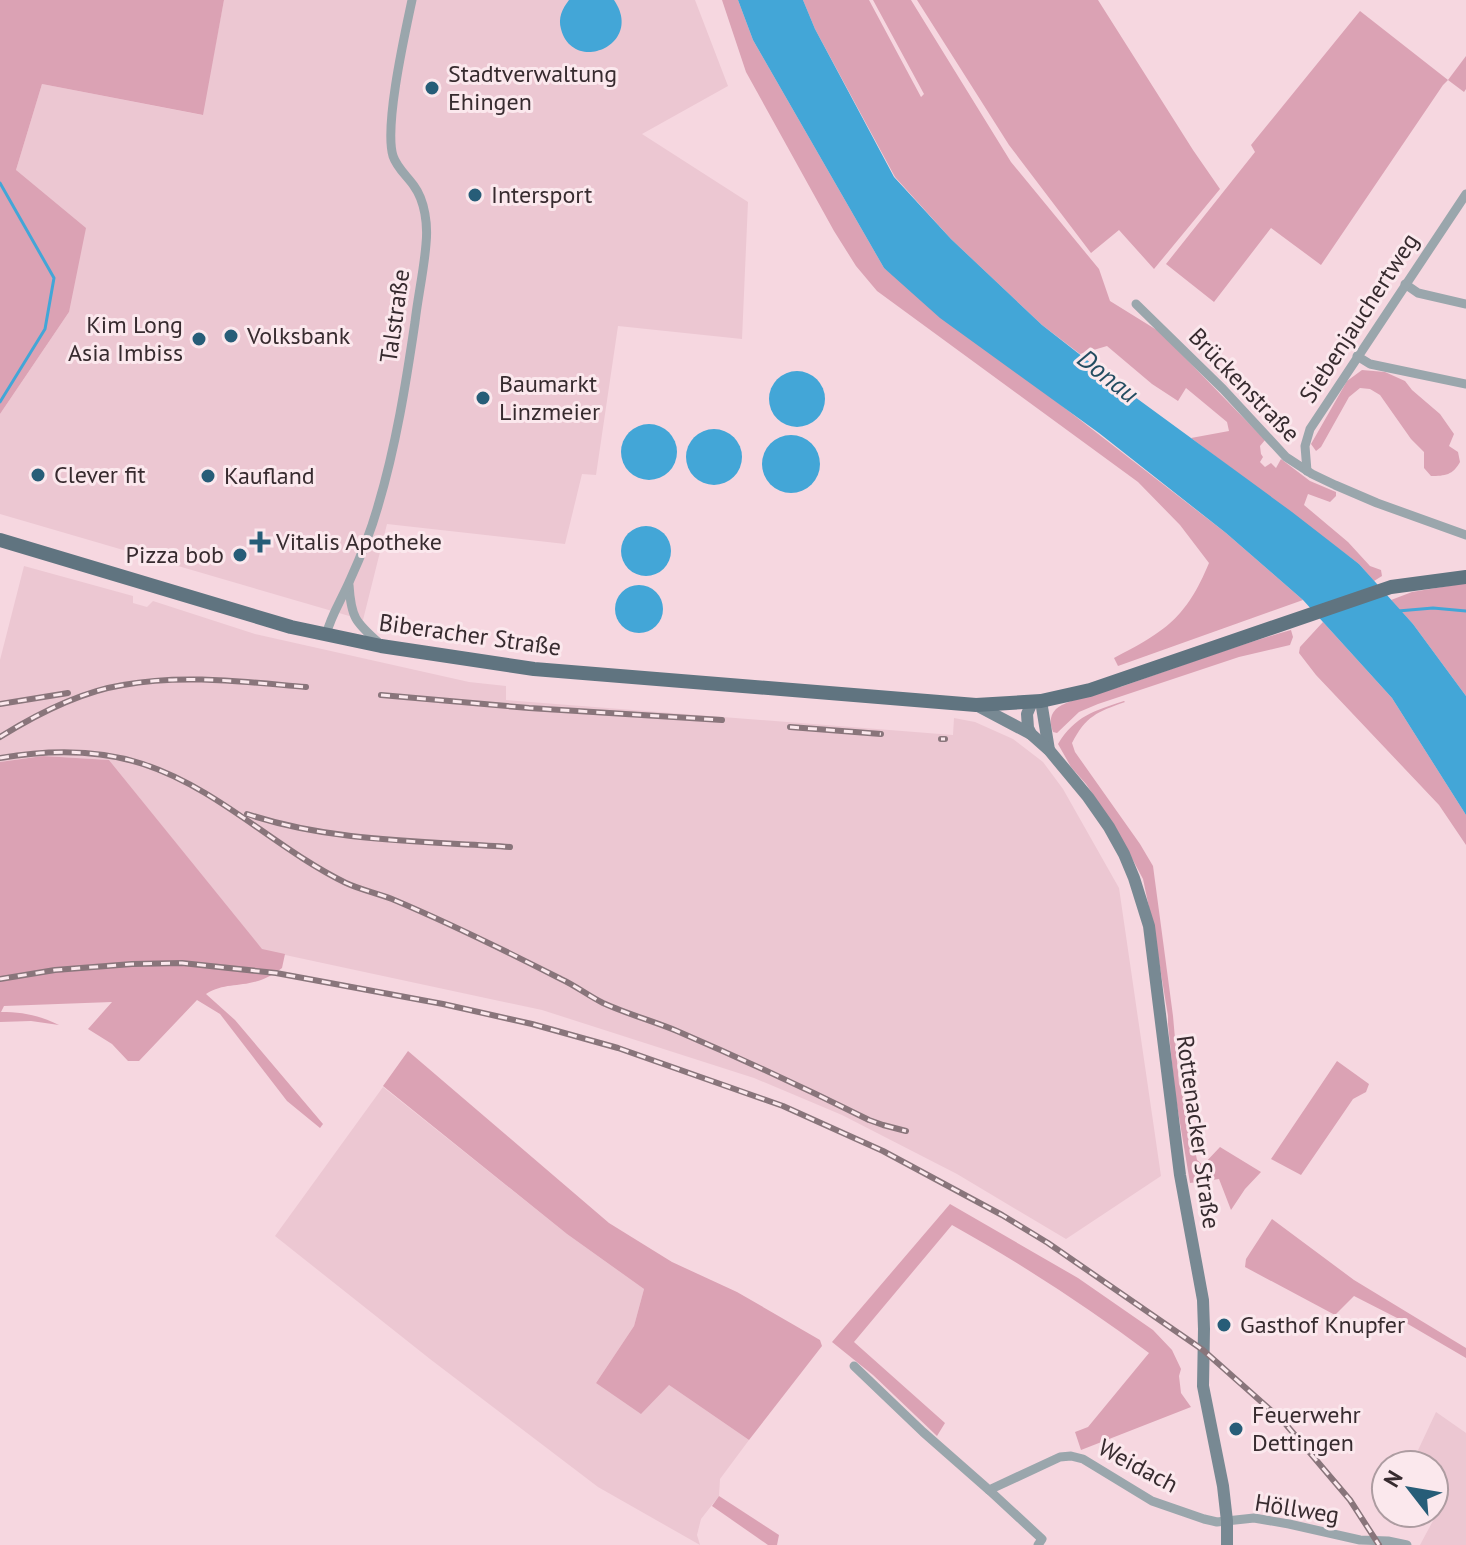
<svg xmlns="http://www.w3.org/2000/svg" width="1466" height="1545" font-family="'PT Sans',sans-serif">
<style>
.built{fill:#ecc7d2}
.green{fill:#dba2b4}
.water{fill:#43a6d7}
.lines{fill:none;stroke-linecap:round;stroke-linejoin:round}
.stream{stroke:#43a6d7;stroke-width:3}
.street{stroke:#9aa6ac;stroke-width:9}
.secondary{stroke:#788993;stroke-width:12}
.primary{stroke:#607480;stroke-width:14}
.rail-casing{stroke:#89757b;stroke-width:6}
.rail{stroke:#fbe8ed;stroke-width:3;stroke-dasharray:9;stroke-linecap:butt}
.poi-dot{fill:#275d78;stroke:#fbe8ed;stroke-width:3}
.labels{text-anchor:middle;stroke-width:6;stroke-linejoin:round;paint-order:stroke}
.poi-label{font-size:24px;fill:#372b2f;stroke:#fbe8ed;text-anchor:start}
.street-label{font-size:24px;fill:#372b2f;stroke:#fbe8ed}
.water-label{font-size:26px;font-style:italic;fill:#234c61;stroke:#fbe8ed}
</style>
<rect width="100%" height="100%" fill="#f6d7e0"/>
<g class="built">
<polygon points="224,0 695,0 728,86 642,134 748,202 742,339 618,326 596,475 582,474 565,544 387,524 363,620 0,514 0,414 69,312 16,170 42,84 202,115"/>
<polygon points="24,566 133,596 133,603 147,607 153,601 255,634 469,682 506,686 506,700 953,735 954,718 975,722 1013,739 1043,762 1063,789 1119,888 1161,1176 1066,1239 957,1174 842,1115 754,1078 542,1010 262,950 109,760 43,756 0,762 0,660"/>
<polygon points="383,1087 567,1234 644,1289 634,1326 596,1383 669,1385 749,1440 720,1479 719,1496 701,1519 697,1535 700,1545 598,1487 430,1359 275,1236"/>
<polygon points="1436,1412 1466,1433 1466,1545 1420,1545 1449,1491 1434,1479 1434,1465 1414,1465 1412,1463"/>
</g>
<g class="green">
<polygon points="0,0 224,0 203,115 42,84 16,170 86,228 69,312 0,414"/>
<path d="M722,0H738L753,40L884,268L1226,533L1303,600L1118,666L1114,658C1166,631 1186,618 1209,563L1180,525L1138,482L877,291L856,266L834,231L746,72Z"/>
<polygon points="803,0 869,0 921,97 924,94 873,0 911,0 1011,162 1099,269 1110,301 1160,332 1265,440 1260,446 1261,454 1263,457 1260,462 1265,467 1271,463 1276,468 1281,459 1310,481 1336,492 1336,496 1330,502 1308,494 1304,505 1348,542 1370,566 1381,570 1382,576 1374,581 1359,564 1191,438 1229,431 1227,422 1186,388 1178,401 1152,384 1107,346 1080,354 1042,325 951,239 895,177 815,29"/>
<polygon points="917,0 1098,0 1193,150 1220,189 1154,269 1119,230 1091,253 1009,145"/>
<polygon points="1360,11 1448,80 1466,56 1466,89 1464,92 1448,80 1443,85 1321,265 1271,228 1214,302 1166,264 1255,152 1251,145"/>
<path d="M1362,370L1385,372L1405,381L1412,390L1440,414L1454,434L1449,446L1458,452L1460,462C1453,475 1445,476 1431,476L1424,468V452L1411,439L1380,395L1370,389L1360,388L1349,397L1321,447L1316,451L1311,444L1347,381Z"/>
<polygon points="1466,583 1466,696 1413,624 1391,600 1412,592"/>
<polygon points="1323,622 1392,698 1466,815 1466,845 1439,805 1316,675 1299,653 1300,647"/>
<path d="M1291,630L1293,637L1290,645L1239,657L1098,704L1079,712L1057,733L1053,732C1050,724 1049,716 1056,709C1069,698 1109,691 1126,685C1181,666 1235,646 1291,630Z"/>
<path d="M1124,701L1125,702C1097,712 1086,716 1072,743L1075,752L1140,844L1153,866L1173,1016L1179,1084L1184,1097L1197,1160L1203,1165L1220,1147L1261,1172L1245,1189L1231,1210L1219,1179L1190,1183L1175,1093L1168,1024V1016L1154,931L1143,879L1117,830L1086,784L1071,767L1058,744C1075,716 1094,711 1124,701Z"/>
<path d="M43,756L109,760L262,949L285,954L282,968C275,973 266,979 258,981C239,987 224,983 206,994L235,1020L323,1124L320,1128L287,1101L220,1014L197,1000L139,1061H128L112,1044L88,1029L112,1002L4,1006L1,1012C22,1012 39,1015 59,1025L31,1021L0,1022V762Z"/>
<polygon points="408,1051 609,1223 672,1262 737,1292 820,1340 822,1346 749,1440 669,1385 641,1414 596,1383 634,1326 644,1289 567,1234 383,1086"/>
<polygon points="1337,1061 1369,1084 1366,1092 1353,1099 1301,1175 1271,1159"/>
<path d="M950,1204L1078,1278L1153,1330L1172,1350L1181,1369L1179,1376L1181,1393L1191,1407L1081,1450L1075,1432L1088,1427L1149,1353C1086,1306 1020,1263 952,1225L854,1342L945,1423L937,1436L873,1375L832,1342Z"/>
<polygon points="1272,1219 1354,1280 1466,1348 1466,1358 1401,1320 1354,1296 1335,1315 1245,1267 1246,1259"/>
<polygon points="719,1496 779,1535 777,1545 768,1545 712,1506"/>
</g>
<g class="water">
<path d="M569,0H614C645,45 573,75 561,29C558,18 562,9 569,0Z"/>
<polygon points="738,0 803,0 815,29 894,177 951,239 1042,325 1124,389 1292,512 1359,564 1413,624 1466,696 1466,815 1392,698 1303,600 1226,533 1099,433 940,318 884,268 753,40"/>
<circle cx="797" cy="399" r="28"/>
<circle cx="649" cy="452" r="28"/>
<circle cx="714" cy="457" r="28"/>
<circle cx="791" cy="464" r="29"/>
<circle cx="646" cy="551" r="25"/>
<circle cx="639" cy="609" r="24"/>
</g>
<g class="lines">
<g class="stream">
<polyline points="0,183 54,278 45,329 0,402"/>
<polyline points="1398,611 1433,608 1466,611"/>
</g>
<g class="street">
<polyline points="1405,284 1418,293 1466,304"/>
<polyline points="1136,304 1223,389 1286,457 1312,474 1335,485 1377,503 1466,535"/>
<polyline points="1357,356 1370,364 1466,384"/>
<polyline points="1307,471 1305,446 1310,429 1466,194"/>
<path d="M349,585C351,617 355,622 379,643"/>
<path d="M326,635C331,615 342,599 350,580C361,556 371,531 378,506C396,446 406,383 415,322C418,296 424,270 426,244C428,225 425,201 414,186C407,176 397,168 393,156C384,126 405,33 412,0"/>
<polyline points="854,1366 923,1432 989,1490 1060,1457 1071,1456 1083,1459 1152,1501 1204,1519 1217,1522 1254,1518 1289,1524 1360,1540 1388,1541 1407,1545"/>
<polyline points="989,1490 1042,1539 1038,1545"/>
</g>
<g class="secondary">
<polyline points="1041,701 1049,750"/>
<polyline points="1032,702 1027,714 1028,728 1031,734 1049,750 1088,797 1109,827 1124,854 1134,878 1149,926 1180,1175 1203,1300 1204,1329 1203,1386 1223,1486 1227,1521 1227,1545"/>
<polyline points="976,705 1031,734"/>
</g>
<polyline class="primary" points="0,540 291,627 381,646 534,669 976,705 1041,701 1090,690 1391,587 1466,577"/>
<g class="rail-casing">
<g id="rail">
<polyline points="381,695 529,708 722,720"/>
<polyline points="0,704 68,693"/>
<polyline points="790,727 881,734"/>
<path d="M0,737C37,714 79,692 123,685C183,674 245,682 306,687"/>
<polyline points="941,739 945,739"/>
<path d="M0,758C48,750 97,749 143,764C219,789 276,849 346,883C361,890 377,893 392,899C449,923 506,951 561,979C576,986 589,996 603,1003C627,1014 653,1021 677,1031C742,1059 805,1088 869,1120L883,1125L906,1131"/>
<path d="M247,814C331,842 422,841 510,847"/>
<polyline points="0,979 55,970 132,964 182,963 276,973 443,1004 532,1024 618,1048 783,1106 883,1151 1002,1215 1048,1243 1203,1350 1283,1421 1350,1500 1379,1545"/>
</g>
</g>
<use href="#rail" class="rail"/>
</g>
<g class="poi-dot">
<circle cx="432" cy="88" r="8"/>
<circle cx="475" cy="195" r="8"/>
<circle cx="231" cy="336" r="8"/>
<circle cx="199" cy="339" r="8"/>
<circle cx="483" cy="398" r="8"/>
<circle cx="38" cy="475" r="8"/>
<circle cx="208" cy="476" r="8"/>
<path d="M256 530h8v8h8v8h-8v8h-8v-8h-8v-8h8z"/>
<circle cx="240" cy="555" r="8"/>
<circle cx="1224" cy="1325" r="8"/>
<circle cx="1236" cy="1429" r="8"/>
</g>
<g class="labels">
<g class="poi-label">
<text x="448" y="82">Stadtverwaltung<tspan x="448" dy="28">Ehingen</tspan></text>
<text x="491" y="203">Intersport</text>
<text x="183" y="333" text-anchor="end">Kim Long<tspan x="183" dy="28">Asia Imbiss</tspan></text>
<text x="247" y="344">Volksbank</text>
<text x="499" y="392">Baumarkt<tspan x="499" dy="28">Linzmeier</tspan></text>
<text x="54" y="483">Clever fit</text>
<text x="224" y="484">Kaufland</text>
<text x="276" y="550">Vitalis Apotheke</text>
<text x="224" y="563" text-anchor="end">Pizza bob</text>
<text x="1240" y="1333">Gasthof Knupfer</text>
<text x="1252" y="1423">Feuerwehr<tspan x="1252" dy="28">Dettingen</tspan></text>
</g>
<g class="street-label">
<text transform="translate(395 316) rotate(-82)" y="8">Talstraße</text>
<text transform="translate(1359 318) rotate(-57)" y="8">Siebenjauchertweg</text>
<text transform="translate(1244 385) rotate(46)" y="8">Brückenstraße</text>
<text transform="translate(470 635) rotate(8)" y="8">Biberacher Straße</text>
<text transform="translate(1198 1132) rotate(82)" y="8">Rottenacker Straße</text>
<text transform="translate(1138 1466) rotate(28)" y="8">Weidach</text>
<text transform="translate(1297 1509) rotate(9)" y="8">Höllweg</text>
</g>
<g class="water-label">
<text transform="translate(1108 376) rotate(38)" y="9">Donau</text>
</g>
</g>
<g transform="translate(1410 1489) rotate(301)"><circle r="38" fill="#fbe8ed" stroke="#ad9ca1" stroke-width="2"/>
<path d="M0-6L14 30L0 20L-14 30Z" fill="#275d78"/>
<text y="-12" font-size="22" font-weight="bold" text-anchor="middle" fill="#372b2f">N</text>
</g>
</svg>
